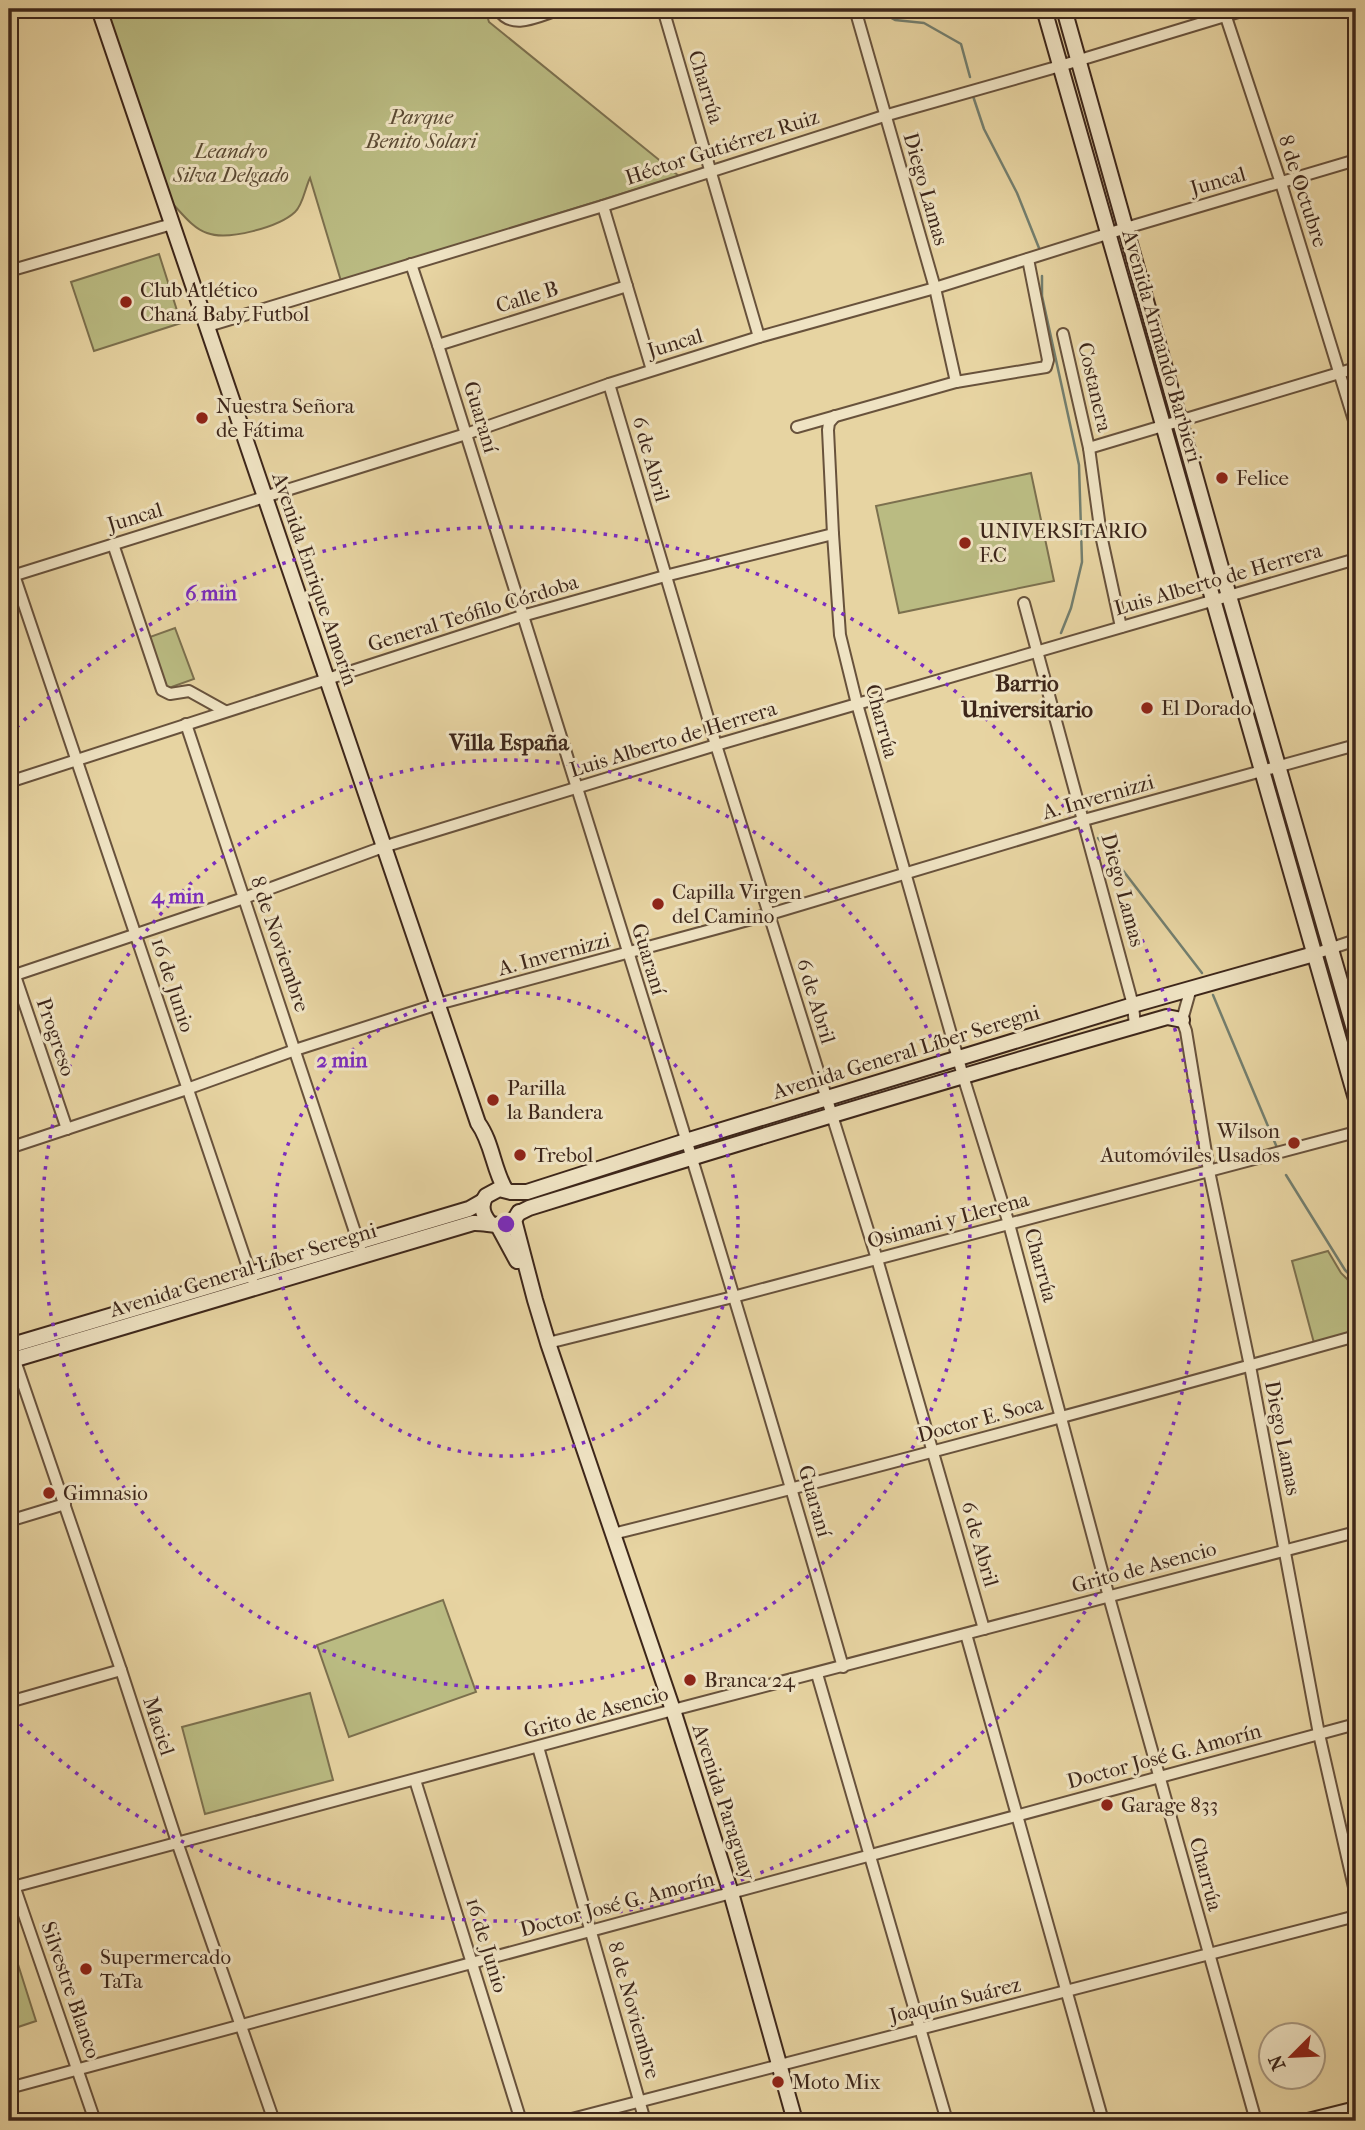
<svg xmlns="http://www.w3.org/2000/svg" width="1365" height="2130" font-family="'IM FELL French Canon',serif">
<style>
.green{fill:#babb82;stroke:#7c704e;stroke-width:2}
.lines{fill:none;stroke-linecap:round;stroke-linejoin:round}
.stream{stroke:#737e6e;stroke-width:2.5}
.street-casing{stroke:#68523c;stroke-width:14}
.secondary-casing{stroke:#3d261a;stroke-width:18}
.street{stroke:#efe3c3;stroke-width:10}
.secondary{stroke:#efe3c3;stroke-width:14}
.ring{fill:none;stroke:#7b2cbf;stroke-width:3.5;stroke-dasharray:3.5 7}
.poi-dot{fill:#8f2418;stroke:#efe3c3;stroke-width:2.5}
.labels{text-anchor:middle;stroke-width:6;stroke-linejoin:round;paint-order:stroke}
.street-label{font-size:21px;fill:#3d261a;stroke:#efe3c3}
.park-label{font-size:21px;font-style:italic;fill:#5c4b34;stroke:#efe3c3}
.poi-label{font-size:21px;fill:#3d261a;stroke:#efe3c3;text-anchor:start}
.neighbourhood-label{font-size:23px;font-weight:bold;fill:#3d261a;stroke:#efe3c3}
.centre{fill:#7b2cbf;stroke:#efe3c3;stroke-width:3.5}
.ring-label{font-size:21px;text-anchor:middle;font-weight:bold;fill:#7b2cbf;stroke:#efe3c3;stroke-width:6;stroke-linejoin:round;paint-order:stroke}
</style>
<rect width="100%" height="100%" fill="#e7d4a2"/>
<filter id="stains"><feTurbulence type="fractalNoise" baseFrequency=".00286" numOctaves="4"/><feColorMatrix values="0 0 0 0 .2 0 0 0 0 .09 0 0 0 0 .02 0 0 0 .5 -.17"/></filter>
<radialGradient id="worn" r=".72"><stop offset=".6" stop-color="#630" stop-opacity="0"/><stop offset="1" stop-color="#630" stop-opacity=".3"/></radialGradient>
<g class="green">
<path d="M105,9H485L489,22L679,176L341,281L310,178C305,188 303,205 295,212C279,227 228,241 207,233C192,228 181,212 170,201Z"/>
<polygon points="159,254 181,323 94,351 71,282"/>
<polygon points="1031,473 1054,581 899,613 876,506"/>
<polygon points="175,628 194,679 166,689 147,638"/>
<polygon points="1328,1251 1341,1273 1356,1288 1356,1331 1314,1343 1292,1261"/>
<polygon points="443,1600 476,1692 349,1737 317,1645"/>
<polygon points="310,1693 333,1780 205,1814 182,1727"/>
<polygon points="9,1936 36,2021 9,2030"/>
</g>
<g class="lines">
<g class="stream">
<polyline points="875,9 895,20 924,23 961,44 970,77"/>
<polyline points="973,96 984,129 1017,193 1039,248"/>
<polyline points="1042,276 1042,296 1079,465 1082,562 1071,608 1061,633"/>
<polyline points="1098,838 1202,973"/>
<polyline points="1213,995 1278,1150"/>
<polyline points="1286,1175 1345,1270 1356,1281"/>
</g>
<g class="street-casing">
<g id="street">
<path d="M498,9C512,32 540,15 561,9"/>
<polyline points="663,9 759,337"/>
<polyline points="855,9 935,288 956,382"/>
<polyline points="1224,11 1281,183 1356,427"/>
<polyline points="603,206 652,370"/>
<path d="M411,264L438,345C576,785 716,1224 843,1667"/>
<polyline points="9,271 172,224"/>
<polyline points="208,326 603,206 884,116 1060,66 1248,9"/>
<polyline points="1063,334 1089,448 1101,535 1121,627"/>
<polyline points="438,345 627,286"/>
<polyline points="609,384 716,745 877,1259 984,1629"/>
<polyline points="835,416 829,423 828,430 833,534 840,635 857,704 963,1076 1009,1224 1109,1597 1256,2121"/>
<polyline points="797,427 956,382 1046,367 1048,360 1028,259"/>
<polyline points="1089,448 1356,368"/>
<polyline points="113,544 162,690 170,694 189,691 225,711"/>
<polyline points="14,575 252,1279"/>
<polyline points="9,577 466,434 609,384 759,337 935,288 1126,228 1356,160"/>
<polyline points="1024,603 1133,1005 1135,1026"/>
<polyline points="186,724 360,1247"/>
<polyline points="9,782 522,616 665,576 833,534"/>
<polyline points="1314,954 1356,940"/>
<polyline points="9,958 67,1129"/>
<polyline points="9,977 244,898 383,847 716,745 1356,559"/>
<polyline points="1191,988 1182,1020 1186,1031 1209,1171 1250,1366 1319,1734 1356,1896"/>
<polyline points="9,1148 187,1089 295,1050 438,1004 770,914 1084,820 1356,745"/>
<polyline points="9,1343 121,1670 177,1842 274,2121"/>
<polyline points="548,1343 733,1297 1356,1132"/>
<polyline points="9,1521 65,1504"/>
<path d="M613,1534C862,1472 1109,1405 1356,1336"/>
<polyline points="966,1634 1103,2121"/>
<polyline points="817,1674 947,2121"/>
<polyline points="9,1702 121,1670"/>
<polyline points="538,1747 645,2121"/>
<polyline points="415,1780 521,2121"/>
<polyline points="9,1871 95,2121"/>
<polyline points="9,1888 673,1710 1356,1532"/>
<polyline points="9,2088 1356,1724"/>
<polyline points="564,2121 1356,1916"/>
</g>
</g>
<g class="secondary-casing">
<g id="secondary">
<path d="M99,9L478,1123C492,1142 493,1168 505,1189"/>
<polyline points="1044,9 1356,1099"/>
<polyline points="1064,9 1229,596 1356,1036"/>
<polyline points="512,1192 527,1192 686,1141 1133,1005 1314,954"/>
<path d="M519,1213L529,1208C741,1142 953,1078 1167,1017L1182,1020"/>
<polyline points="514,1220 535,1300 548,1343 673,1710 731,1893 795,2121"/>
<path d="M489,1222C482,1214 480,1205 486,1196L499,1189L511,1192"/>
<polyline points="498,1226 517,1261"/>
<polyline points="9,1346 469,1209 483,1201"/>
<path d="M9,1361L473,1223C491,1222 509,1233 519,1212"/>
<polyline points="1308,2121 1356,2109"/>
</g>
</g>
<use href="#street" class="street"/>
<use href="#secondary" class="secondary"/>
</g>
<g class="ring">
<circle cx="506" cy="1224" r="232"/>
<circle cx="506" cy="1224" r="464"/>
<path d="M9 735A697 697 0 1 1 9 1713"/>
</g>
<g class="poi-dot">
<circle cx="126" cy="302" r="7"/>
<circle cx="202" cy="418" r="7"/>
<circle cx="1222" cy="478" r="7"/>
<circle cx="965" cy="543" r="7"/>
<circle cx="1147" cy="708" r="7"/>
<circle cx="658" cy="904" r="7"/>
<circle cx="493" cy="1100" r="7"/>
<circle cx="1294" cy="1143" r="7"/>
<circle cx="520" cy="1155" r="7"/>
<circle cx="49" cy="1493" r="7"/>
<circle cx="690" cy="1680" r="7"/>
<circle cx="1107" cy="1805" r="7"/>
<circle cx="86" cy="1969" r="7"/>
<circle cx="778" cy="2082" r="7"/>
</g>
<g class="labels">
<g class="street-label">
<text transform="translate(706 87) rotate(73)" y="7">Charrúa</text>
<text transform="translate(722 147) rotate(-18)" y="7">Héctor Gutiérrez Ruiz</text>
<text transform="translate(1218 181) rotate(-16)" y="7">Juncal</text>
<text transform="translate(926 189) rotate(74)" y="7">Diego Lamas</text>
<text transform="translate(1303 191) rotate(72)" y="7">8 de Octubre</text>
<text transform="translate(527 297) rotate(-17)" y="7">Calle B</text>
<text transform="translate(675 343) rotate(-17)" y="7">Juncal</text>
<text transform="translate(1162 346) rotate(74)" y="7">Avenida Armando Barbieri</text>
<text transform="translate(1095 387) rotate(77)" y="7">Costanera</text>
<text transform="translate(481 417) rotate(73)" y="7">Guaraní</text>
<text transform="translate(651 459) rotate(74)" y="7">6 de Abril</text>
<text transform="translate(135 517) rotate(-17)" y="7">Juncal</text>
<text transform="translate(315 579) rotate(71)" y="7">Avenida Enrique Amorín</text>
<text transform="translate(1218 579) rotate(-16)" y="7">Luis Alberto de Herrera</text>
<text transform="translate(473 613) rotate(-17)" y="7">General Teófilo Córdoba</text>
<text transform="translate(882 721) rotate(75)" y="7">Charrúa</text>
<text transform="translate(673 739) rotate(-17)" y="7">Luis Alberto de Herrera</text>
<text transform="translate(1098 797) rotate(-16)" y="7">A. Invernizzi</text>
<text transform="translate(1123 890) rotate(75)" y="7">Diego Lamas</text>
<text transform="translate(280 944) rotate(71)" y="7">8 de Noviembre</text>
<text transform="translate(554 954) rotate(-15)" y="7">A. Invernizzi</text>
<text transform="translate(649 959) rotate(73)" y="7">Guaraní</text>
<text transform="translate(173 985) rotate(72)" y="7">16 de Junio</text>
<text transform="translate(816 1001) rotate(73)" y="7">6 de Abril</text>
<text transform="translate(56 1037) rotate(71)" y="7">Progreso</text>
<text transform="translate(906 1052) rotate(-17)" y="7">Avenida General Líber Seregni</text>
<text transform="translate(948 1220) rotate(-15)" y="7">Osimani y Llerena</text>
<text transform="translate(1041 1265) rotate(75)" y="7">Charrúa</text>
<text transform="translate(243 1270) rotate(-17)" y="7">Avenida General Líber Seregni</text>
<text transform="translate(980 1419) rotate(-15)" y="7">Doctor E. Soca</text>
<text transform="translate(1283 1438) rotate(79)" y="7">Diego Lamas</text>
<text transform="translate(815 1501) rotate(74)" y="7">Guaraní</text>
<text transform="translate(980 1544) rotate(74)" y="7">6 de Abril</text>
<text transform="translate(1144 1567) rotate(-15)" y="7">Grito de Asencio</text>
<text transform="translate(596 1712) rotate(-15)" y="7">Grito de Asencio</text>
<text transform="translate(159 1726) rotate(72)" y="7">Maciel</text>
<text transform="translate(1164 1756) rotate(-15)" y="7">Doctor José G. Amorín</text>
<text transform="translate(724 1802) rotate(72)" y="7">Avenida Paraguay</text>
<text transform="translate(1206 1874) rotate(75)" y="7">Charrúa</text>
<text transform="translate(617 1904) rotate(-15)" y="7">Doctor José G. Amorín</text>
<text transform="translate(487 1945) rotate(73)" y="7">16 de Junio</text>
<text transform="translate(71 1990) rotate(71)" y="7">Silvestre Blanco</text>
<text transform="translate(955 2000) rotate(-14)" y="7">Joaquín Suárez</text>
<text transform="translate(634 2010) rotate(74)" y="7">8 de Noviembre</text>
</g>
<g class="park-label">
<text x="421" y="124">Parque<tspan x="421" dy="24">Benito Solari</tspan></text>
<text x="231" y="158">Leandro<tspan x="231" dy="24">Silva Delgado</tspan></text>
</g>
<g class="poi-label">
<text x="140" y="297">Club Atlético<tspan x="140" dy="24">Chaná Baby Futbol</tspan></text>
<text x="216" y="413">Nuestra Señora<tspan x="216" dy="24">de Fátima</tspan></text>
<text x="1236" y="485">Felice</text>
<text x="979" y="538">UNIVERSITARIO<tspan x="979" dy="24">F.C</tspan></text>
<text x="1161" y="715">El Dorado</text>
<text x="672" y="899">Capilla Virgen<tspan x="672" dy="24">del Camino</tspan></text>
<text x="507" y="1095">Parilla<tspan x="507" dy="24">la Bandera</tspan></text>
<text x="1280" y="1138" text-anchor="end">Wilson<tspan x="1280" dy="24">Automóviles Usados</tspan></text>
<text x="534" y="1162">Trebol</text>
<text x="63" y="1500">Gimnasio</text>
<text x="704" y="1687">Branca 24</text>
<text x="1121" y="1812">Garage 833</text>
<text x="100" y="1964">Supermercado<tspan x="100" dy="24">TaTa</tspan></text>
<text x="792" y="2089">Moto Mix</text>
</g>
<g class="neighbourhood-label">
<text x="1027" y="691">Barrio<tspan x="1027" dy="26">Universitario</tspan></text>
<text x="509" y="750">Villa España</text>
</g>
</g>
<circle cx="506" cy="1224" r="10" class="centre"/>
<g class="ring-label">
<text x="211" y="600">6 min</text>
<text x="178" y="903">4 min</text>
<text x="342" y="1067">2 min</text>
</g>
<rect width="1365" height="2130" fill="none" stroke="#e7d4a2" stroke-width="35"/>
<rect x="10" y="10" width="1344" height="2109" fill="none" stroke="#3d261a" stroke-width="3.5"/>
<rect x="18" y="18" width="1330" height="2095" fill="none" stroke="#3d261a" stroke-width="2"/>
<g transform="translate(1292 2056) rotate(246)"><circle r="33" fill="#efe3c3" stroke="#a8977f" stroke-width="2"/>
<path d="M0-5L12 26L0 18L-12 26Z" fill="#8f2418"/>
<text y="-10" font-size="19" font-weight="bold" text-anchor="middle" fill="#3d261a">N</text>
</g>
<rect width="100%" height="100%" filter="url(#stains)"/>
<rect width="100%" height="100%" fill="url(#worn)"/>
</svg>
